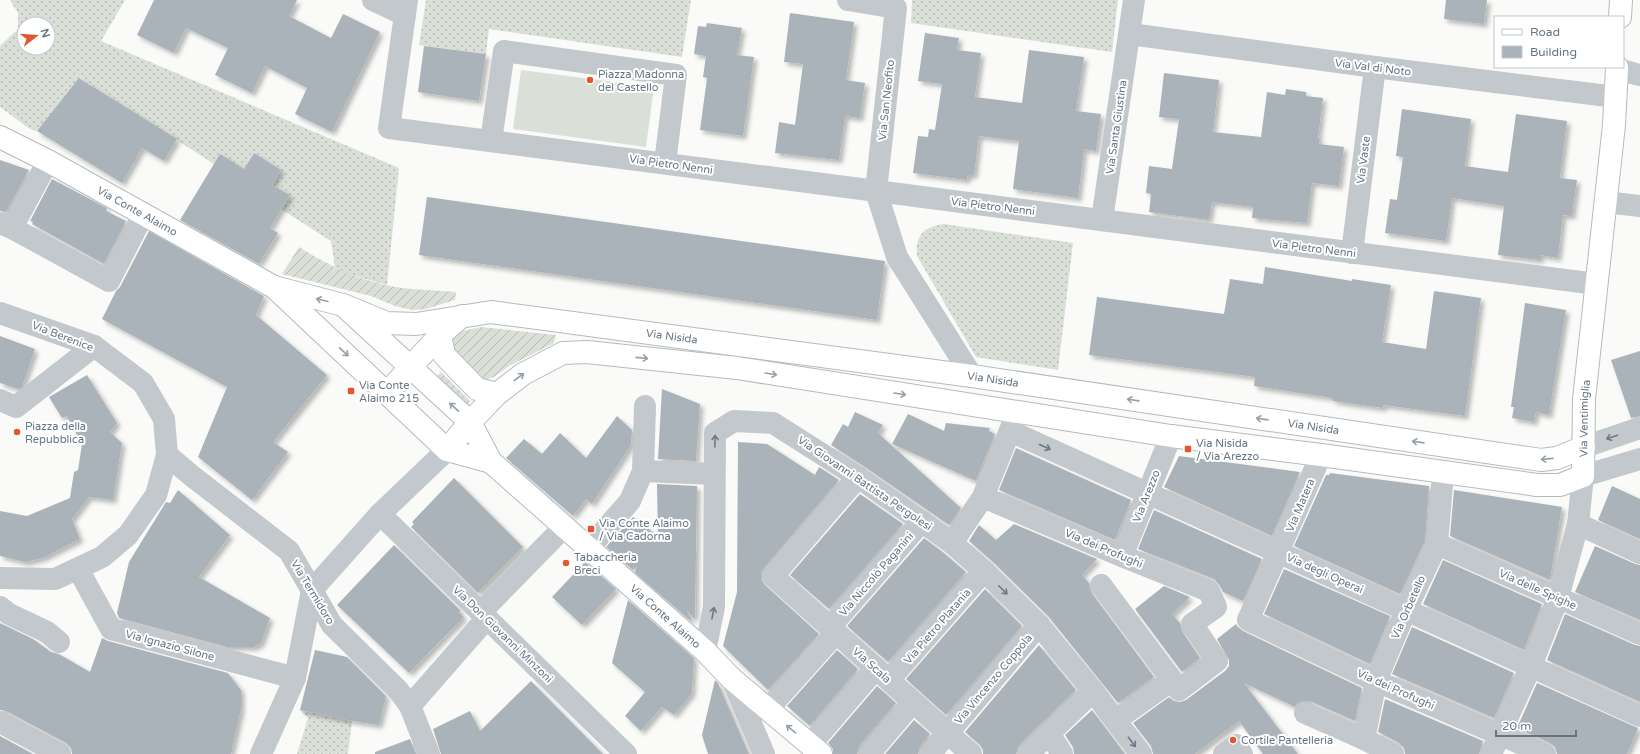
<svg xmlns="http://www.w3.org/2000/svg" width="1640" height="754" font-family="'Varela Round',sans-serif">
<style>
.grass{fill:url(#grass-dots);fill-rule:evenodd}
.garden{fill:url(#garden-furrows)}
.pitch{fill:#dadfd7}
.building{fill:#aab3b9;filter:url(#shadow)}
.lines{fill:none;stroke-linecap:round;stroke-linejoin:round}
.major-casing{stroke:#b5babe;stroke-width:24}
.minor{stroke:#c3c8cc;stroke-width:22}
.major{stroke:#fff;stroke-width:22}
.oneway{stroke:#939fa8}
.oneway2{stroke:#6a7a87}
.poi-dot{fill:#e4572e;stroke:#fff;stroke-width:1.5}
.labels{text-anchor:middle;stroke-width:4;stroke-linejoin:round;paint-order:stroke}
.street-label{font-size:11px;fill:#657683;stroke:#fff}
.poi-label{font-size:11px;fill:#657683;stroke:#fff;text-anchor:start}
</style>
<defs>
<pattern id="grass-dots" width="8" height="8" patternUnits="userSpaceOnUse"><rect width="8" height="8" fill="#dadfd7"/><path d="M2 2h.1M6 6h.1" fill="none" stroke="#b4b9b4" stroke-width="1.8" stroke-linecap="round"/></pattern>
<pattern id="garden-furrows" width="10" height="10" patternUnits="userSpaceOnUse"><rect width="10" height="10" fill="#dadfd7"/><path d="M-1 1l2-2M0 10L10 0M9 11l2-2" fill="none" stroke="#b4b9b4"/></pattern>
<filter id="shadow"><feDropShadow dx="3.5" dy="3.5" stdDeviation="2" flood-color="#0004"/></filter>
</defs>
<rect width="100%" height="100%" fill="#fafaf8"/>
<g class="grass">
<path d="M10,0H125L101,41L399,168L387,285L349,274L335,267L331,241L281,209L290,195L272,185L281,170L254,153L244,169L214,164L80,78L37,131L30,129L0,107V46L18,29V13ZM24,24H48V48H24Z"/>
<polygon points="426,0 691,0 682,57 489,29 486,54 419,45"/>
<polygon points="912,0 1118,0 1112,52 911,23"/>
<path d="M944,224L1073,243L1058,370L976,357L917,256C915,235 924,227 944,224Z"/>
<polygon points="300,710 352,721 348,754 297,754 308,718"/>
</g>
<g class="garden">
<path d="M299,247C326,264 354,278 386,285C408,290 433,290 456,292L455,300L426,309L412,310L395,306L371,296L282,274Z"/>
<polygon points="481,327 556,335 554,343 509,366 494,377 485,380 453,348 452,338 463,331"/>
<polygon points="441,372 470,401 466,406 436,377"/>
</g>
<polygon class="pitch" points="521,70 654,87 646,147 513,129"/>
<g class="building">
<polygon points="154,0 297,0 289,16 331,38 343,14 380,32 332,132 295,114 307,88 265,66 252,93 215,75 228,48 186,28 174,53 137,35"/>
<polygon points="1446,0 1487,0 1484,24 1444,19"/>
<polygon points="790,13 854,22 846,80 865,83 860,118 845,116 839,160 775,153 779,122 795,125 803,64 784,62"/>
<polygon points="707,23 742,28 737,55 754,57 743,136 700,130 707,78 703,77 706,56 694,54 698,26 706,27"/>
<polygon points="925,33 959,38 957,50 981,53 975,97 1022,103 1029,50 1084,57 1076,111 1101,114 1096,151 1084,149 1078,198 1013,189 1019,141 979,136 974,175 968,175 967,180 913,173 918,136 928,137 929,129 935,130 942,84 918,81"/>
<polygon points="424,46 486,54 479,101 418,92"/>
<polygon points="1164,73 1219,80 1213,132 1261,137 1267,92 1285,95 1286,89 1306,92 1306,96 1323,98 1318,138 1320,139 1319,144 1344,147 1339,186 1312,183 1307,223 1252,218 1253,207 1212,202 1209,220 1149,212 1151,194 1146,193 1149,166 1172,169 1179,119 1159,117"/>
<polygon points="79,78 177,139 164,161 142,148 122,183 37,131"/>
<polygon points="1402,109 1471,119 1465,166 1508,172 1516,114 1567,121 1560,178 1577,180 1572,216 1563,215 1558,258 1540,255 1540,260 1498,255 1504,206 1452,198 1446,241 1385,233 1390,199 1397,200 1403,157 1396,156"/>
<polygon points="254,153 281,170 272,185 290,195 270,228 278,233 259,264 180,220 220,154 244,169"/>
<polygon points="0,160 29,170 6,212 0,211"/>
<polygon points="52,179 107,208 106,211 126,221 104,264 32,224 33,222 30,221"/>
<polygon points="427,197 885,261 877,320 419,255"/>
<polygon points="149,231 264,296 256,315 327,375 273,442 288,452 252,500 198,457 227,387 102,319 116,291 120,287"/>
<polygon points="1265,267 1352,281 1352,279 1391,285 1382,342 1426,349 1434,291 1481,298 1465,416 1384,405 1383,408 1333,401 1333,398 1254,386 1255,377 1089,355 1097,297 1224,314 1230,279 1263,284"/>
<polygon points="1525,303 1566,310 1549,415 1536,412 1534,422 1512,418 1514,407 1511,407"/>
<polygon points="0,336 35,349 22,387 18,389 0,383"/>
<polygon points="1640,351 1640,416 1631,418 1611,360"/>
<polygon points="87,375 117,423 110,432 122,443 113,500 89,497 72,519 80,539 43,558 25,562 0,556 0,511 27,516 70,498 74,472 78,470 82,444 67,416 62,418 49,397"/>
<polygon points="662,389 700,404 696,461 658,459"/>
<polygon points="855,412 883,425 878,433 961,508 949,525 865,467 831,445 843,424 848,427"/>
<polygon points="908,414 944,431 946,423 990,428 989,431 995,434 976,481 892,444"/>
<polygon points="617,416 632,430 631,445 592,504 586,499 573,516 506,458 524,439 542,454 560,433 586,458"/>
<polygon points="738,442 767,444 815,475 819,467 839,480 764,568 761,573 761,580 765,585 819,634 768,690 723,646 737,592"/>
<polygon points="1016,448 1131,500 1115,540 999,490"/>
<polygon points="1179,456 1300,472 1272,536 1164,487"/>
<polygon points="1330,473 1429,486 1425,541 1400,594 1294,546 1326,475 1329,475"/>
<polygon points="454,478 523,547 478,593 411,527 414,524 412,522"/>
<polygon points="657,484 697,486 695,619 687,611 693,623 635,573 637,566 633,570 606,547 633,517 658,536"/>
<polygon points="1612,486 1640,499 1640,539 1598,520"/>
<polygon points="178,490 230,535 199,577 270,618 261,643 254,647 227,647 119,618 117,613 129,562 166,502 170,503"/>
<polygon points="1454,490 1562,507 1550,580 1450,536"/>
<polygon points="860,494 903,524 829,609 790,575"/>
<polygon points="1154,510 1262,559 1243,601 1223,592 1220,586 1214,579 1138,549"/>
<polygon points="1014,524 1097,559 1082,575 1089,583 1091,592 1154,677 1118,703 1048,616 993,562 969,541 979,525 996,540"/>
<polygon points="924,538 944,553 966,572 888,662 847,626"/>
<polygon points="394,545 461,611 459,612 464,617 409,673 337,605"/>
<polygon points="1595,546 1635,564 1640,565 1640,620 1575,592"/>
<polygon points="1443,560 1542,604 1524,650 1423,604"/>
<polygon points="585,562 616,589 582,625 552,597"/>
<polygon points="1284,569 1390,616 1370,664 1264,614"/>
<polygon points="1164,586 1190,597 1172,614 1180,623 1182,631 1200,658 1182,672 1135,609"/>
<polygon points="985,589 1022,626 946,715 906,679"/>
<polygon points="628,600 694,658 692,693 674,715 662,707 641,731 625,716 645,692 612,663"/>
<polygon points="1565,614 1635,645 1640,646 1640,702 1547,660"/>
<polygon points="0,623 33,639 51,652 59,654 90,672 102,638 108,641 228,673 241,690 241,709 231,754 72,754 71,748 66,743 6,711 0,710"/>
<polygon points="1236,624 1238,627 1243,631 1362,688 1355,721 1310,701 1303,701 1298,703 1295,707 1244,683 1298,754 1263,754 1239,721 1195,754 1153,754 1151,746 1133,723 1169,697 1174,701 1180,702 1186,700 1225,671 1229,666 1229,660 1217,639"/>
<polygon points="1412,627 1514,673 1494,718 1392,674"/>
<polygon points="1039,645 1076,690 1019,745 1016,754 983,754 983,750 980,745 965,732"/>
<polygon points="315,650 347,657 386,696 379,725 352,721 300,710"/>
<polygon points="837,650 858,669 810,726 787,706"/>
<polygon points="715,680 718,683 749,754 708,754 702,735"/>
<polygon points="531,681 603,754 441,754 433,729 470,711 480,731"/>
<polygon points="1537,683 1638,728 1627,754 1557,754 1555,747 1550,743 1517,728"/>
<polygon points="877,686 896,703 859,746 857,754 833,754 833,749 828,743"/>
<polygon points="1385,699 1483,741 1479,754 1405,754 1404,748 1399,743 1378,732"/>
<polygon points="1092,710 1125,754 1074,754 1073,747 1065,735"/>
<polygon points="914,720 930,734 920,746 918,754 885,754"/>
<polygon points="0,736 33,754 0,754"/>
<polygon points="410,739 416,754 375,754 375,752"/>
</g>
<g class="lines">
<g class="major-casing">
<g id="major">
<polyline points="1620,17 1621,0"/>
<path id="s1" d="M0,137L48,161L274,287L447,450L491,462"/>
<path id="s2" d="M274,287L343,305L470,422L491,462L705,651L732,679L821,754"/>
<path id="s3" d="M343,305L387,323L416,324L491,312L972,376L1541,460L1557,458L1584,447"/>
<polyline points="440,335 444,355 477,389 497,394"/>
<polyline points="387,393 440,335 462,316"/>
<path id="s4" d="M447,450L470,422L497,394L523,374L563,353L587,352L737,368L1171,436L1321,455L1537,485H1560L1583,476L1584,399L1614,125L1617,67"/>
</g>
</g>
<g class="minor">
<polyline points="373,0 405,15"/>
<polyline points="407,0 389,128 1596,284"/>
<polyline points="848,0 896,8 876,191 897,257 972,376"/>
<polyline points="1130,34 1375,67 1616,97"/>
<polyline points="1617,69 1640,75"/>
<polyline points="491,141 504,51 676,75 665,163"/>
<polyline points="1605,202 1640,206"/>
<polyline points="1102,220 1134,0"/>
<polyline points="0,223 12,228 109,281 143,215"/>
<polyline points="12,228 48,161"/>
<polyline points="1352,253 1375,67"/>
<polyline points="0,313 94,346 143,383 164,419 167,455 156,495 128,535 102,557 55,579 0,578"/>
<polyline points="0,400 16,407 94,346"/>
<polyline points="1010,431 1640,716"/>
<polyline points="1584,447 1640,428"/>
<polyline points="167,455 192,476 289,551 332,625 398,690 410,706 429,754"/>
<polyline points="1321,455 1248,620 1376,681 1545,754"/>
<polyline points="643,471 714,474"/>
<polyline points="858,477 773,576 971,754"/>
<polyline points="983,497 1122,556 1209,591 1216,607 1192,624 1217,661 1179,690 1172,680 1116,720"/>
<polyline points="380,514 626,754"/>
<polyline points="1578,524 1640,553"/>
<polyline points="952,543 983,497 1015,418"/>
<polyline points="1437,544 1640,634"/>
<polyline points="589,548 630,501 643,471 645,406"/>
<polyline points="1122,556 1171,436"/>
<polyline points="78,569 111,629 295,678"/>
<polyline points="1101,585 1172,680"/>
<polyline points="0,607 9,614 47,632 59,642"/>
<polyline points="481,612 564,527"/>
<polyline points="830,627 922,521"/>
<polyline points="705,651 714,607 715,433 734,421 773,423 858,477 952,543 984,571 1039,625 1093,691 1141,754"/>
<polyline points="732,679 764,754"/>
<polyline points="889,680 984,571"/>
<polyline points="410,706 487,618"/>
<polyline points="768,709 836,633"/>
<polyline points="1305,713 1364,739 1393,754"/>
<polyline points="0,722 60,754"/>
<polyline points="1049,733 1062,754"/>
<polyline points="1364,739 1376,681 1406,610 1437,544 1443,473"/>
<polyline points="810,745 876,668"/>
<polyline points="261,754 295,678 312,590 380,514 447,450"/>
<polyline points="869,754 913,702"/>
<polyline points="930,754 1039,625"/>
<polyline points="1028,754 1093,691"/>
<polyline points="1224,754 1236,745 1242,754"/>
<polyline points="1491,754 1531,666 1558,598 1578,524 1583,476 1640,459"/>
</g>
<use href="#major" class="major"/>
</g>
<defs><path id="oneway-shaft" d="M-6 0H5M1.5-3L5.5 0L1.5 3" fill="none" stroke-width="1.6" stroke-linecap="round" stroke-linejoin="round"/></defs>
<g class="oneway">
<use href="#oneway-shaft" transform="translate(322 300) rotate(-166)"/>
<use href="#oneway-shaft" transform="translate(344 352) rotate(43)"/>
<use href="#oneway-shaft" transform="translate(642 358) rotate(6)"/>
<use href="#oneway-shaft" transform="translate(771 374) rotate(9)"/>
<use href="#oneway-shaft" transform="translate(519 377) rotate(-37)"/>
<use href="#oneway-shaft" transform="translate(900 394) rotate(9)"/>
<use href="#oneway-shaft" transform="translate(1133 400) rotate(-172)"/>
<use href="#oneway-shaft" transform="translate(454 407) rotate(-137)"/>
<use href="#oneway-shaft" transform="translate(1262 419) rotate(-172)"/>
<use href="#oneway-shaft" transform="translate(1418 442) rotate(-172)"/>
<use href="#oneway-shaft" transform="translate(1547 459) rotate(174)"/>
<use href="#oneway-shaft" transform="translate(791 729) rotate(-140)"/>
</g>
<g class="oneway2">
<use href="#oneway-shaft" transform="translate(1612 437) rotate(162)"/>
<use href="#oneway-shaft" transform="translate(715 441) rotate(-89)"/>
<use href="#oneway-shaft" transform="translate(1045 447) rotate(24)"/>
<use href="#oneway-shaft" transform="translate(1003 590) rotate(45)"/>
<use href="#oneway-shaft" transform="translate(713 613) rotate(-80)"/>
<use href="#oneway-shaft" transform="translate(1132 742) rotate(53)"/>
</g>
<g class="poi-dot">
<circle cx="590" cy="80" r="4"/>
<rect x="347" y="387" width="8" height="8" rx="2"/>
<circle cx="17" cy="432" r="4"/>
<rect x="1184" y="445" width="8" height="8" rx="2"/>
<rect x="587" y="525" width="8" height="8" rx="2"/>
<circle cx="566" cy="563" r="4"/>
<circle cx="1233" cy="740" r="4"/>
</g>
<g class="labels">
<g class="street-label">
<text transform="translate(1373 67) rotate(7)" y="4">Via Val di Noto</text>
<text transform="translate(886 100) rotate(-84)" y="4">Via San Neofito</text>
<text transform="translate(1116 127) rotate(-82)" y="4">Via Santa Giustina</text>
<text transform="translate(1363 160) rotate(-83)" y="4">Via Vaste</text>
<text transform="translate(671 164) rotate(8)" y="4">Via Pietro Nenni</text>
<text transform="translate(993 206) rotate(7)" y="4">Via Pietro Nenni</text>
<text dy="4" stroke="none"><textPath href="#s1" startOffset="156">Via Conte Alaimo</textPath></text>
<text transform="translate(1314 248) rotate(7)" y="4">Via Pietro Nenni</text>
<text transform="translate(63 336) rotate(21)" y="4">Via Berenice</text>
<text dy="4" stroke="none"><textPath href="#s3" startOffset="335">Via Nisida</textPath></text>
<text dy="4" stroke="none"><textPath href="#s3" startOffset="659">Via Nisida</textPath></text>
<text dy="4" stroke="none"><textPath href="#s4" startOffset="1242">Via Ventimiglia</textPath></text>
<text dy="4" stroke="none"><textPath href="#s3" startOffset="983">Via Nisida</textPath></text>
<text transform="translate(865 483) rotate(34)" y="4">Via Giovanni Battista Pergolesi</text>
<text transform="translate(1146 496) rotate(-68)" y="4">Via Arezzo</text>
<text transform="translate(1300 505) rotate(-67)" y="4">Via Matera</text>
<text transform="translate(1104 548) rotate(23)" y="4">Via dei Profughi</text>
<text transform="translate(1325 573) rotate(24)" y="4">Via degli Operai</text>
<text transform="translate(876 574) rotate(-49)" y="4">Via Niccolò Paganini</text>
<text transform="translate(1538 589) rotate(24)" y="4">Via delle Spighe</text>
<text transform="translate(313 592) rotate(59)" y="4">Via Termidoro</text>
<text transform="translate(1408 607) rotate(-66)" y="4">Via Orbetello</text>
<text dy="4" stroke="none"><textPath href="#s2" startOffset="522">Via Conte Alaimo</textPath></text>
<text transform="translate(937 626) rotate(-49)" y="4">Via Pietro Platania</text>
<text transform="translate(503 634) rotate(44)" y="4">Via Don Giovanni Minzoni</text>
<text transform="translate(170 645) rotate(15)" y="4">Via Ignazio Silone</text>
<text transform="translate(872 665) rotate(42)" y="4">Via Scala</text>
<text transform="translate(993 679) rotate(-50)" y="4">Via Vincenzo Coppola</text>
<text transform="translate(1396 689) rotate(24)" y="4">Via dei Profughi</text>
</g>
<g class="poi-label">
<text x="598" y="78">Piazza Madonna<tspan x="598" dy="13">del Castello</tspan></text>
<text x="359" y="389">Via Conte<tspan x="359" dy="13">Alaimo 215</tspan></text>
<text x="25" y="430">Piazza della<tspan x="25" dy="13">Repubblica</tspan></text>
<text x="1196" y="447">Via Nisida<tspan x="1196" dy="13">/ Via Arezzo</tspan></text>
<text x="599" y="527">Via Conte Alaimo<tspan x="599" dy="13">/ Via Cadorna</tspan></text>
<text x="574" y="561">Tabaccheria<tspan x="574" dy="13">Breci</tspan></text>
<text x="1241" y="744">Cortile Pantelleria</text>
</g>
</g>
<rect x="1494" y="16" width="130" height="52" fill="#ffffff" stroke="#c1c8cd"/>
<rect x="1502" y="29" width="20" height="6" fill="#ffffff" stroke="#c1c8cd"/>
<text x="1530" y="36" font-size="12" fill="#657683">Road</text>
<rect x="1502" y="46" width="20" height="12" fill="#aab3b9" stroke="#c1c8cd"/>
<text x="1530" y="56" font-size="12" fill="#657683">Building</text>
<g transform="translate(36 36) rotate(73)"><circle r="19" fill="#ffffff" stroke="#c1c8cd"/>
<path d="M0-3L7 15L0 10L-7 15Z" fill="#e4572e"/>
<text y="-6" font-size="11" font-weight="bold" text-anchor="middle" fill="#657683">N</text>
</g>
<path d="M1496 730v6h80v-6" fill="none" stroke="#657683" stroke-width="2"/>
<text x="1502" y="730" font-size="12" fill="#657683" stroke="#ffffff" stroke-width="3" paint-order="stroke">20 m</text>
</svg>
